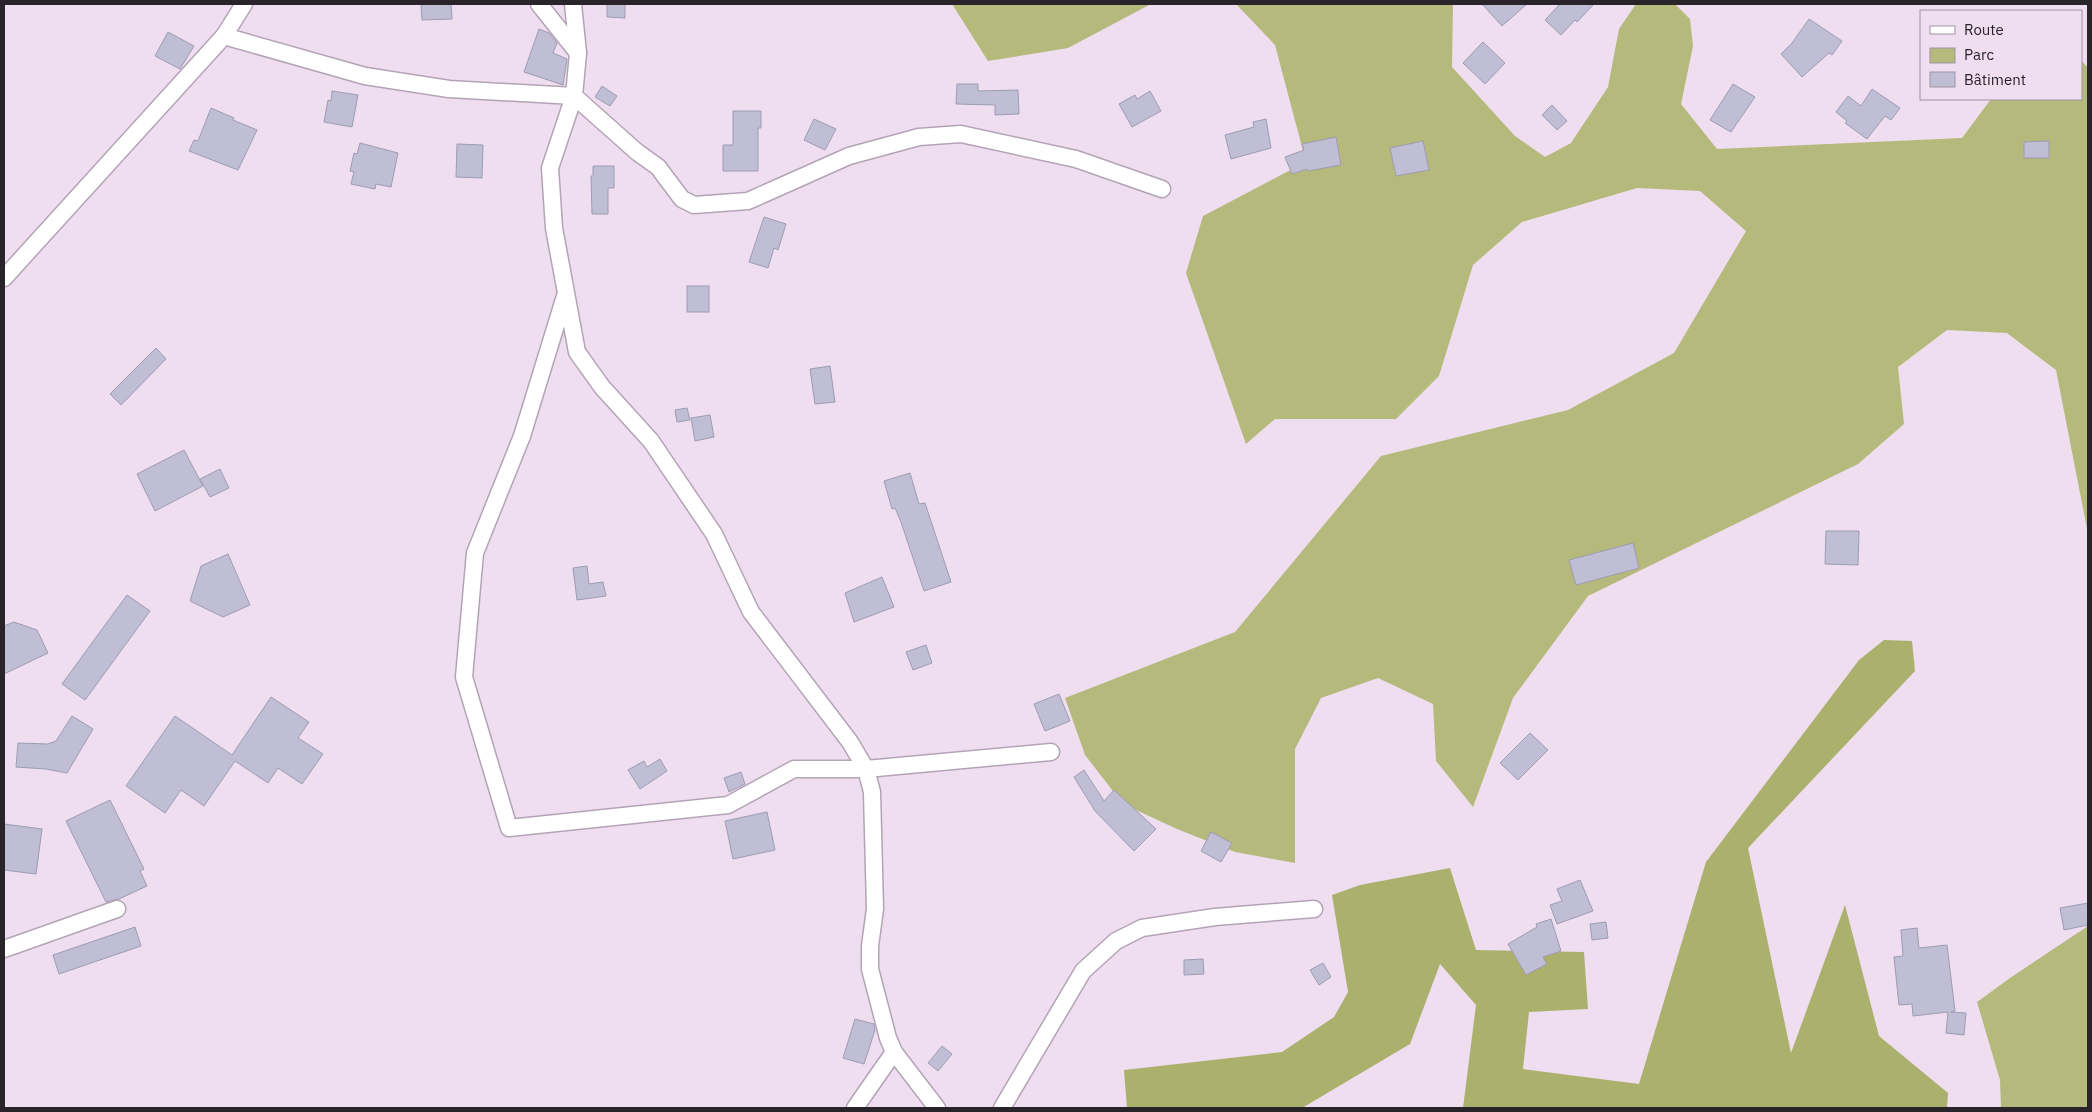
<svg xmlns="http://www.w3.org/2000/svg" width="2092" height="1112" font-family="'IBM Plex Sans',sans-serif">
<style>
.green{fill:#b5b97c}
.forest{fill:#acb06d}
.building{fill:#bfbed4;stroke:#9d9cb2}
.lines{fill:none;stroke-linecap:round;stroke-linejoin:round}
.minor-casing{stroke:#b3a4b5;stroke-width:19}
.minor{stroke:#fff;stroke-width:16}
</style>
<rect width="100%" height="100%" fill="#eedef0"/>
<g class="green">
<polygon points="952,4 1151,4 1068,48 988,61"/>
<polygon points="1236,4 1453,4 1452,67 1515,136 1545,157 1571,143 1608,87 1619,29 1636,4 1675,4 1690,19 1693,46 1681,104 1717,149 1962,138 1991,99 2081,99 2081,60 2088,68 2088,534 2056,370 2007,333 1947,330 1898,367 1904,424 1858,464 1588,596 1513,698 1473,807 1436,761 1433,704 1378,678 1321,698 1295,749 1295,863 1235,852 1177,829 1123,804 1085,755 1065,698 1235,632 1381,456 1568,410 1674,353 1746,231 1700,191 1637,188 1522,222 1473,265 1439,376 1396,419 1275,419 1246,444 1186,273 1203,216 1306,162 1275,45"/>
<polygon points="2088,926 2088,1108 2001,1108 2000,1080 1977,1002 2010,978"/>
</g>
<polygon class="forest" points="1884,640 1912,641 1915,671 1748,848 1791,1053 1845,905 1879,1036 1948,1093 1947,1108 1463,1108 1476,1005 1440,964 1410,1044 1302,1108 1127,1108 1124,1070 1282,1052 1334,1017 1348,992 1332,895 1360,885 1450,868 1476,950 1584,952 1588,1009 1529,1012 1523,1069 1639,1084 1706,862 1859,660"/>
<g class="building">
<polygon points="421,4 451,4 452,19 422,20"/>
<polygon points="607,4 625,4 625,18 607,17"/>
<polygon points="1482,4 1527,4 1502,26"/>
<polygon points="1560,4 1594,4 1577,22 1575,20 1561,35 1545,20"/>
<polygon points="1809,19 1842,41 1832,55 1829,53 1802,77 1781,54 1792,43"/>
<polygon points="539,29 549,33 557,43 553,53 567,59 563,85 524,72"/>
<polygon points="168,32 194,46 180,69 155,56"/>
<polygon points="1483,42 1505,63 1485,84 1463,63"/>
<polygon points="957,84 978,84 978,91 1018,90 1019,114 995,115 995,105 956,104"/>
<polygon points="1733,84 1755,97 1731,132 1710,120"/>
<polygon points="602,86 617,96 610,106 595,97"/>
<polygon points="1872,89 1900,108 1891,120 1885,116 1867,139 1845,123 1847,121 1836,112 1848,96 1861,106"/>
<polygon points="332,91 358,95 352,127 324,122 328,100 331,101"/>
<polygon points="1150,91 1161,111 1132,127 1119,104 1135,95 1137,99"/>
<polygon points="1552,105 1567,121 1557,130 1542,115"/>
<polygon points="211,108 234,118 233,120 257,130 238,170 189,151 194,140 198,141"/>
<polygon points="733,111 761,111 761,128 758,128 758,171 723,171 723,145 733,145"/>
<polygon points="814,119 836,129 825,150 804,140"/>
<polygon points="1266,119 1271,148 1231,159 1225,135 1254,127 1253,122"/>
<polygon points="1336,137 1341,165 1308,171 1307,169 1292,174 1285,157 1304,150 1302,144"/>
<polygon points="1423,141 1429,170 1396,176 1390,148"/>
<polygon points="2049,141 2049,158 2024,158 2024,142"/>
<polygon points="360,143 398,153 391,187 376,184 375,189 351,184 354,172 350,171 354,153 357,154"/>
<polygon points="457,144 483,145 482,178 456,177"/>
<polygon points="593,166 614,166 614,188 608,188 608,214 592,214 591,176 593,176"/>
<polygon points="764,217 786,224 778,250 774,248 768,268 749,262"/>
<rect x="687" y="286" width="22" height="26"/>
<polygon points="156,348 166,359 121,405 110,394"/>
<polygon points="830,366 835,402 815,404 810,369"/>
<polygon points="687,408 690,420 677,422 675,410"/>
<polygon points="710,415 714,437 695,441 691,418"/>
<polygon points="184,450 203,486 155,511 137,474"/>
<polygon points="220,469 229,488 210,497 200,479"/>
<polygon points="910,473 919,504 925,503 951,582 924,591 901,522 895,508 892,509 884,481"/>
<polygon points="1826,531 1859,531 1858,565 1825,564"/>
<polygon points="1633,543 1639,568 1576,585 1569,560"/>
<polygon points="228,554 250,605 223,617 190,601 201,566"/>
<polygon points="587,566 589,584 603,582 606,596 577,600 573,568"/>
<polygon points="882,577 894,607 854,622 845,593"/>
<polygon points="127,595 150,611 85,700 62,684"/>
<polygon points="14,622 37,630 48,653 4,674 4,626"/>
<polygon points="926,645 932,663 913,670 906,652"/>
<polygon points="1059,694 1070,721 1045,731 1034,704"/>
<polygon points="271,697 309,722 298,738 323,754 302,784 278,768 268,783 235,761 204,806 181,790 165,813 126,786 175,716 232,755"/>
<polygon points="72,716 93,729 67,773 46,769 16,767 18,743 48,744 56,741"/>
<polygon points="1530,733 1548,750 1518,780 1500,763"/>
<polygon points="660,759 667,771 640,789 628,770 644,761 647,767"/>
<polygon points="1084,770 1104,801 1114,790 1156,829 1134,851 1095,811 1074,777"/>
<polygon points="741,772 745,784 729,792 724,778"/>
<polygon points="110,800 144,869 140,871 147,886 119,899 106,902 66,821"/>
<polygon points="767,812 775,850 733,859 725,821"/>
<polygon points="4,824 42,829 36,874 4,870"/>
<polygon points="1211,832 1232,843 1221,862 1201,851"/>
<polygon points="1580,880 1593,911 1557,924 1550,905 1562,901 1557,889"/>
<polygon points="2088,903 2088,925 2064,930 2060,908"/>
<polygon points="1551,919 1561,951 1543,957 1547,964 1526,975 1508,944 1537,927 1536,924"/>
<polygon points="1606,922 1608,938 1592,940 1590,924"/>
<polygon points="135,927 141,946 59,974 53,955"/>
<polygon points="1917,928 1919,948 1947,945 1955,1011 1951,1012 1966,1013 1964,1035 1946,1033 1948,1012 1913,1016 1912,1004 1899,1005 1894,957 1903,956 1901,930"/>
<polygon points="1203,959 1204,974 1184,975 1184,960"/>
<polygon points="1323,963 1331,977 1319,985 1310,970"/>
<polygon points="855,1019 874,1024 875,1030 864,1064 843,1058"/>
<polygon points="942,1046 952,1054 938,1071 928,1063"/>
</g>
<g class="lines">
<g class="minor-casing">
<g id="minor">
<polyline points="539,4 578,53"/>
<polyline points="573,4 578,53 574,96 550,168 554,228 577,352 602,387 651,441 714,534 751,612 850,742 866,769 872,792 875,909 870,946 870,969 888,1038 894,1052 937,1108"/>
<polyline points="224,36 365,76 449,89 574,96 637,152 658,167 682,199 694,205 748,201 849,156 919,137 961,134 1076,159 1162,189"/>
<polyline points="4,278 224,36 244,4"/>
<polyline points="565,296 522,436 475,553 464,677 509,828 728,805 794,769 866,769 1051,752"/>
<polyline points="4,949 117,909"/>
<polyline points="855,1108 894,1052"/>
<polyline points="1002,1108 1083,971 1116,941 1142,928 1215,917 1314,909"/>
</g>
</g>
<use href="#minor" class="minor"/>
</g>
<rect width="2092" height="1112" fill="none" stroke="#29232a" stroke-width="10"/>
<rect x="1920" y="10" width="162" height="90" fill="#eedef0" stroke="#9f93a1"/>
<rect x="1930" y="26" width="25" height="8" fill="#ffffff" stroke="#9f93a1"/>
<text x="1964" y="35" font-size="15" fill="#29232a">Route</text>
<rect x="1930" y="48" width="25" height="15" fill="#b5b97c" stroke="#9f93a1"/>
<text x="1964" y="60" font-size="15" fill="#29232a">Parc</text>
<rect x="1930" y="72" width="25" height="15" fill="#bfbed4" stroke="#9f93a1"/>
<text x="1964" y="85" font-size="15" fill="#29232a">Bâtiment</text>
</svg>
